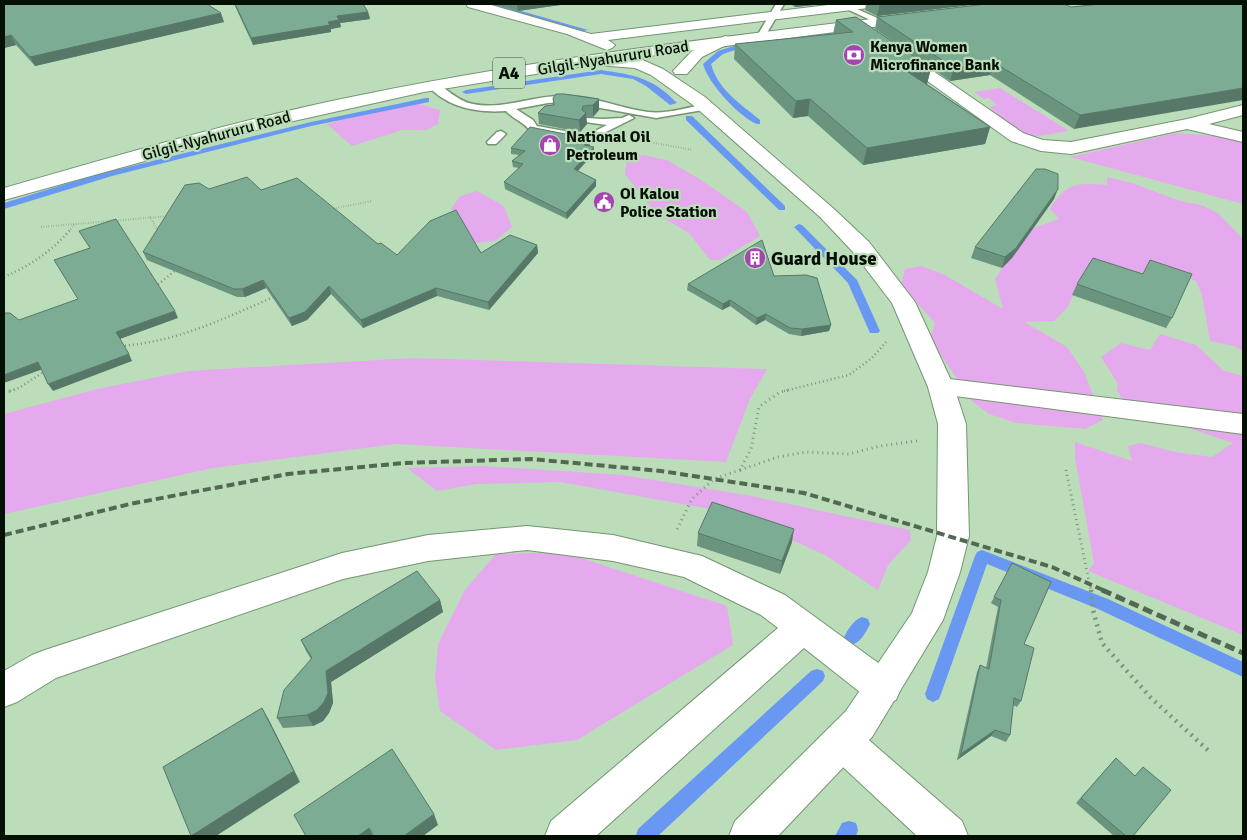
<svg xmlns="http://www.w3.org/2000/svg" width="1247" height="840" font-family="Signika,sans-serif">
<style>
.green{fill:#e5aaed}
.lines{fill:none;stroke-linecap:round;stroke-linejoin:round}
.stream{fill:#6998f3;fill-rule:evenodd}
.service-casing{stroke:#759472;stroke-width:3}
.minor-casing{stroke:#759472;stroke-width:2}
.secondary-casing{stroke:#759472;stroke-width:2}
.primary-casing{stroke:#759472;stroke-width:2}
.trunk-casing{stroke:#759472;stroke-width:2}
.path-far3{stroke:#7c957a;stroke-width:2;stroke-dasharray:0.5 2;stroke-linecap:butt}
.path-far2{stroke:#7c957a;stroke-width:2.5;stroke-dasharray:1 3;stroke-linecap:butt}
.path-far1{stroke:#7c957a;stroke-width:3;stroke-dasharray:1 4;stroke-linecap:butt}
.path{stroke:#7c957a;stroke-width:4.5;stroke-dasharray:2 5;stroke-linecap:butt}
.service{fill:#fff;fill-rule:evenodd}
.minor{fill:#fff;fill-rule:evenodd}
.secondary{fill:#fff;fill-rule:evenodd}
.primary{fill:#fff;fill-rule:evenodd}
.trunk{fill:#fff;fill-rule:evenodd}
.rail-far1{stroke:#536852;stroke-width:4;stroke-dasharray:8 4;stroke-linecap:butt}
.rail{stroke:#536852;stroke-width:5;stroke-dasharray:10 5;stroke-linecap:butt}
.wall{fill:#6b947f}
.shaded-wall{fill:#577868}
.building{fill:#7cac94;stroke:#577868}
.labels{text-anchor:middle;stroke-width:4.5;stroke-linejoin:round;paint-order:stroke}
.far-poi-label{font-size:16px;font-weight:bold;fill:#051005;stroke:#bcddb9;text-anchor:start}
.far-street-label{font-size:16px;fill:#051005;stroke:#bcddb9}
.shield{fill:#bcddb9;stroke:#3c4e3b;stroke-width:1}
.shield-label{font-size:18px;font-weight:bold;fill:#051005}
.poi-label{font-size:19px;font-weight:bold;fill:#051005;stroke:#bcddb9;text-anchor:start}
</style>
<rect width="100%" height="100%" fill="#bcddb9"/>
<g class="green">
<polygon points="1000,88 1066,129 1068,131 1033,137 1016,130 989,107 997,105 989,98 984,99 974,92"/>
<polygon points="419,104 440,110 438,124 426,130 402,130 352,146 327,124 363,114"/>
<polygon points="1176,133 1225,137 1243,142 1243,204 1070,157"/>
<polygon points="643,155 667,160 701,180 747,212 760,236 720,260 710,260 689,233 656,214 625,174 627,159"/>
<path d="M1107,177L1132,183L1177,200L1204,206L1219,214L1243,239V351L1234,346L1210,341L1202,295L1196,281L1168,272L1076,289L1068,307L1054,321L1024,322L1067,347L1084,372L1103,420L1085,429L1016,423L989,414L972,401L930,339L935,323L901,285L905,269L921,266L943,274L1003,309L995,279L1027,230L1059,219L1050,209C1066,182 1078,183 1107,185Z"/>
<polygon points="477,191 504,206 512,227 495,241 459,245 449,231 458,214 451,209 460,196"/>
<polygon points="1160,334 1196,345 1224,371 1243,376 1243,635 1088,571 1094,563 1075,458 1075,442 1132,461 1128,446 1141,443 1175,452 1212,457 1233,443 1179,425 1125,403 1117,391 1118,384 1101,357 1121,343 1150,350"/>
<polygon points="411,358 767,369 749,401 726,462 396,444 213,468 4,514 4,414 97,389 188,371"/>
<polygon points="484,466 623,475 752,496 910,530 911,540 888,565 878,590 825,555 732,513 560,482 477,484 437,491 407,468"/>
<polygon points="563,552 727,606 733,645 577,740 496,750 440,711 435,678 438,644 465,590 496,554"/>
</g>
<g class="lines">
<g class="stream">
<polygon points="488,4 497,4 588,30 583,31"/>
<polygon points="850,28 852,29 852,31 805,38 802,36"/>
<path d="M744,43L750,42L753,44L723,54L711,64C718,90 741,104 760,120V124H757C739,117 708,83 703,64L718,51Z"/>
<path d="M601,70C634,75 652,77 677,103L670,105L646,86L633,79L601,74L466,94L462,92L466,90Z"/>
<polygon points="426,98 429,98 429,102 311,126 112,176 4,209 4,203 105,172 106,169 120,169 311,122"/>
<polygon points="686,116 692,116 785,206 785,210 779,210 686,120"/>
<polygon points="799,224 802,225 857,280 880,331 878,333 870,333 848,283 796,229 794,227"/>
<polygon points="982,550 1108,599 1243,662 1243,677 1098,609 987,564 941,694 939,699 933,702 927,699 925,694 975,556 977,552"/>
<path d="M862,617L868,619L870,624C865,634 858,648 845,644L843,639C847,631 853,620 862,617Z"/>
<polygon points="817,669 823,671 825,676 823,681 658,836 636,836 638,829 811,671"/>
<polygon points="849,821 856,823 858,830 856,836 835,836 842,823"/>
</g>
<g class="service-casing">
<g id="service">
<polygon points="776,4 784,4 764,38 758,38 757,36"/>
<polygon points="836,4 846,4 886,22 879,24"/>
<path d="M433,83C447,87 456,101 473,104C503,110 531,96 561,96C591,95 619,108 648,112C667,114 686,108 705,104L710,107L709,109L656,118L567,102L548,103L516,109L533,120L537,126L587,135L607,125L585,122L584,120L585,118L603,119L622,118L629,115L634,118L588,141L530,131C524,122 513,119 506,111C478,113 448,108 428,86Z"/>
<polygon points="501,131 506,134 496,144 488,144 487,142 497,132"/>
</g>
</g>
<g class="minor-casing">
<g id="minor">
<polygon points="466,4 488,4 591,34 836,4 875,4 868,8 608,40 615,45 612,48 607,50 567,34 468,7"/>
<polygon points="899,49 904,51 1023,133 1043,140 1071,142 1187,119 1243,105 1243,115 1209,124 1243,132 1243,142 1187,129 1071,154 1041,151 1011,141 894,57 891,54 894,51"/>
<polygon points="941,378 1243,414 1243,434 932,393 928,387 932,381"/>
<polygon points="527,526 613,535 702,556 785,595 896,676 901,688 896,700 883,705 870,700 804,648 596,836 545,836 551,821 778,628 761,615 684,577 613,561 527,550 428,561 343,579 56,678 17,702 4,707 4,671 32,655 45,650 342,553 428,535"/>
<polygon points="842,723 855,728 962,821 968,836 917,836 829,754 823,741 829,728"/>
</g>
</g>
<g class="secondary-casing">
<polygon id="secondary" points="591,56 638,58 663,69 705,97 834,209 869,242 915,302 954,387 966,424 969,536 960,572 943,620 872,737 778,836 729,836 735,821 846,711 912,613 928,572 937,536 938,424 928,387 892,303 853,252 820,217 693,105 651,75 635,68 585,64 583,61 585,58"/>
</g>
<g class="primary-casing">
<polygon id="primary" points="725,36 730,37 732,40 730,43 702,57 687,74 675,74 673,71 692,51"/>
</g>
<g class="trunk-casing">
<path id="trunk" d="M914,14L919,15L921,18L919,21L634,58L424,92L271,126L4,200V188C120,155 237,120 356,96C540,58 727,36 914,14Z"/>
</g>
<g class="path-far3">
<polyline points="639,140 693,150"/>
<polyline points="331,209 372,201"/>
<polyline points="150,217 158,231"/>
<polyline points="41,227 170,216"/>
<polyline points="69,231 75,224"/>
</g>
<g class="path-far2">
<polyline points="157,230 159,233"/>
<path d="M4,277C30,266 52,251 70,230"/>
<polyline points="155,287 177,269"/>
<path d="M121,346C177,342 225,318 276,296"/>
<polyline points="10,391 19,388 45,371"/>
<polyline points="784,391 849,375 872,358 886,342"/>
</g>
<g class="path-far1">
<polyline points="4,393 14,390"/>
<polyline points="740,470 778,457 806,452 849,454 880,446 917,441"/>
<polyline points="1066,470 1091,591"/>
<polyline points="677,529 692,499 714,479 740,470 751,449 759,407 780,392 789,390"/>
</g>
<polyline class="path" points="1091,590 1093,610 1102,643 1151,698 1211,753"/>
<use href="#service" class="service"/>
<use href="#minor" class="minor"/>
<use href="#secondary" class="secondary"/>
<use href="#primary" class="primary"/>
<use href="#trunk" class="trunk"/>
<polyline class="rail-far1" points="4,535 130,504 288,474 404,463 531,459 661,471 804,493 1052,567 1105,591"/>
<polyline class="rail" points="1102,590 1243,653"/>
</g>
<g class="wall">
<polygon points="4,4 224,22 35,66 16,45 4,48"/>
<polygon points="234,4 363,4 368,12 370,19 340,23 341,27 331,29 331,32 253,45"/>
<polygon points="494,4 567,4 518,11"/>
<polygon points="790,4 823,4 795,7"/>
<polygon points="866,4 979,4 877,16 865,10"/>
<polygon points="1243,4 1074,129 990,75 950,81 875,29 877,17 1071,7"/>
<polygon points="836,20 931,68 927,84 990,127 985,144 863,165 808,116 793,118 734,59 735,44 833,34"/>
<polygon points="553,98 599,99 599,110 593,117 586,117 587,124 580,132 539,124 538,113 553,105"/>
<polygon points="590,139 590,145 589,146 594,153 578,171 596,180 596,186 567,219 505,189 504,182 519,168 513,167 512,161 519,155 511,154 511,148"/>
<polygon points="209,189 261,190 378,244 397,255 481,253 537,245 538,253 489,310 437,296 363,328 331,294 307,320 292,326 266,288 245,297 237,297 147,260 143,252"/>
<polygon points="1054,199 1012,258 1002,268 971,258 975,247"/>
<polygon points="774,276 831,325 829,331 801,336 789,334 765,320 756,325 730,306 722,310 687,290 688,284"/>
<polygon points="1077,284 1172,318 1166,328 1072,295"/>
<polygon points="698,533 792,542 780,574 697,546"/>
<polygon points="1012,563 1024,644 1021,701 1017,707 1013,705 1010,735 1006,742 991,736 957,760 977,672 980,665 986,668 998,607 991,603"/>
<polygon points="440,600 443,612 331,682 333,703 329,713 323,721 313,726 283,728 277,718 311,659 306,651 301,640"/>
<polygon points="1116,758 1133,836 1114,836 1076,803"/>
</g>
<g class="shaded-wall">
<polygon points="517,4 567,4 518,11"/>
<polygon points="795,4 823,4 795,7"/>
<polygon points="880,4 979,4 877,16"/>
<polygon points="368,12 370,19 340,23 341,27 331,29 331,32 253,45 251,38 328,22 337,16"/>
<polygon points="221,13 224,22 35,66 30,57"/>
<polygon points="11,35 16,45 4,48 4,37"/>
<polygon points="993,62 990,75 950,81 954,68"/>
<polygon points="931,68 927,84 904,88 908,72"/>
<polygon points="1243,88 1243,100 1074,129 1080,115"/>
<polygon points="599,99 599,110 593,117 593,105"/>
<polygon points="810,99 808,116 793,118 796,101"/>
<polygon points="583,106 583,116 586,113 587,124 580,132 579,120"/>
<polygon points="990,127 985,144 863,165 867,148"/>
<polygon points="590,139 590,145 585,151 584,145"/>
<polygon points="594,147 594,153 574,175 574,169"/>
<polygon points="596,180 596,186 567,219 566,213"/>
<polygon points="1058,189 1054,199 1012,258 1002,268 1005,257"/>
<polygon points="537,245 538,253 489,310 488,302"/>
<polygon points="263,280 266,288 245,297 242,289"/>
<polygon points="329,286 331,294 307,320 292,326 289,318"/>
<polygon points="436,288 437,296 363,328 361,320"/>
<polygon points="730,300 730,306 722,310 723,304"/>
<polygon points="175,311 178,318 120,339 116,332"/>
<polygon points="766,314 765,320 756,325 757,318"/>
<polygon points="831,325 829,331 801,336 802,329"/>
<polygon points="129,354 132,361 53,391 48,384"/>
<polygon points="38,362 43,369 4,383 4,375"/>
<polygon points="794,529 792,542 780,574 782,561"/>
<polygon points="440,600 443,612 331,682 333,703 329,713 323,721 313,726 307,715 326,671"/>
<polygon points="262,708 269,720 300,782 216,836 191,836"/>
<polygon points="995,730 991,736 957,760 961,754"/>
<polygon points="434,814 438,825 423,836 404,836"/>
<polygon points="369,828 373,836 358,836"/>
</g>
<g class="building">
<polygon points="4,4 207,4 221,13 30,57 11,35 4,37"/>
<polygon points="235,4 363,4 368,12 337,16 339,20 328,22 330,25 251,38"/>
<polygon points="986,4 1064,4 1071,7 1100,4 1243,4 1243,88 1080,115 993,62 954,68 877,17"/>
<polygon points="856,17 931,68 908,72 990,127 867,148 810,99 796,101 735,44 853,32 836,20"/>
<polygon points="556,94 564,94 599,99 593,105 583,106 582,110 586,113 579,120 538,113 545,106 554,105 553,98"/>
<polygon points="530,127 590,139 584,145 594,147 574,169 596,180 566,213 504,182 523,164 512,161 525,151 511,148"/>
<polygon points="1036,169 1045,169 1058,174 1058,189 1016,248 1005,257 975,247"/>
<polygon points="247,177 261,190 297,178 378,244 381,243 397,255 430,221 456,210 481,253 510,235 537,245 488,302 436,288 361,320 329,286 305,312 289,318 263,280 242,289 234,289 143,252 185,185 199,183 209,189"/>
<polygon points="116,219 175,311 116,332 129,354 48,384 38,362 4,375 4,313 10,313 19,320 78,299 54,260 90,248 79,231"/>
<polygon points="762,240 774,276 806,275 817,278 831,325 802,329 790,328 766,314 757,318 730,300 723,304 688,284"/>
<polygon points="1093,258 1143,274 1150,260 1192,274 1172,318 1077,284"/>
<polygon points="712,502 794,529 782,561 698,533"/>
<polygon points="1012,563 1051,582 1024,644 1034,648 1021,701 1014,698 1010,735 995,730 961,754 980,665 989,669 1001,600 994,597"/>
<polygon points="417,571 440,600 326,671 328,693 324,702 317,710 307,715 277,718 284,690 312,658 301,640"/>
<polygon points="262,708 294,771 191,836 163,767"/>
<polygon points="392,749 434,814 404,836 374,836 369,828 358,836 306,836 294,815"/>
<polygon points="1116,758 1135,776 1143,767 1171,790 1133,836 1126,836 1081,798"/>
</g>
<defs>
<g id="bank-disc" transform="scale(1.125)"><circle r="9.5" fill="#a346b0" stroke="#bcddb9"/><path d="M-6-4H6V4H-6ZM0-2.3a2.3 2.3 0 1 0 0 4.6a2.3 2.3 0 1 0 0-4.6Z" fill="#fff"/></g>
<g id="shop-disc" transform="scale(1.125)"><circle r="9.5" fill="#a346b0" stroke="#bcddb9"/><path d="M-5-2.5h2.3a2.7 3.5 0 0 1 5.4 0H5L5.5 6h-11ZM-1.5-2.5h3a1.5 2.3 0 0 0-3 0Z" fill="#fff"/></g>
<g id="civic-disc" transform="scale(1.125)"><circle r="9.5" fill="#a346b0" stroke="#bcddb9"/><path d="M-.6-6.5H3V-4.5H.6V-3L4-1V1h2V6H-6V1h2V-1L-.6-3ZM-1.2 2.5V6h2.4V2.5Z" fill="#fff"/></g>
<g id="building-disc" transform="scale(1.125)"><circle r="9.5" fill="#a346b0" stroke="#bcddb9"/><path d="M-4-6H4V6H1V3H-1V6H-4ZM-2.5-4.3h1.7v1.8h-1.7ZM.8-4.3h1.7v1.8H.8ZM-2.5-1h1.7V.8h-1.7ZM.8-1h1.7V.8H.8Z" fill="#fff"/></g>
</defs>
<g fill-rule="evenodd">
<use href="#bank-disc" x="854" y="55"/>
<use href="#shop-disc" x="550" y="145"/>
<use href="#civic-disc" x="604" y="202"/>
<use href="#building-disc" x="755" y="258"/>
</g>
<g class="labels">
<g class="far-poi-label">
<text x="870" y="52">Kenya Women<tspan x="870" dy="18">Microfinance Bank</tspan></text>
<text x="566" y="142">National Oil<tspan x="566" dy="18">Petroleum</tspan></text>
<text x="620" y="199">Ol Kalou<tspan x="620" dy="18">Police Station</tspan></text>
</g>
<g class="far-street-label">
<text transform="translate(613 57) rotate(-9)" y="6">Gilgil-Nyahururu Road</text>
<text transform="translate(216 135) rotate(-15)" y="6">Gilgil-Nyahururu Road</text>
</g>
<rect class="shield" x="493" y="57.5" width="32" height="31" rx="4"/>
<g class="shield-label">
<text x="509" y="79">A4</text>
</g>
<g class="poi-label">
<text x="771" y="265">Guard House</text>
</g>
</g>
<rect width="1247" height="840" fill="none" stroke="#051005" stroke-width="10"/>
</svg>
